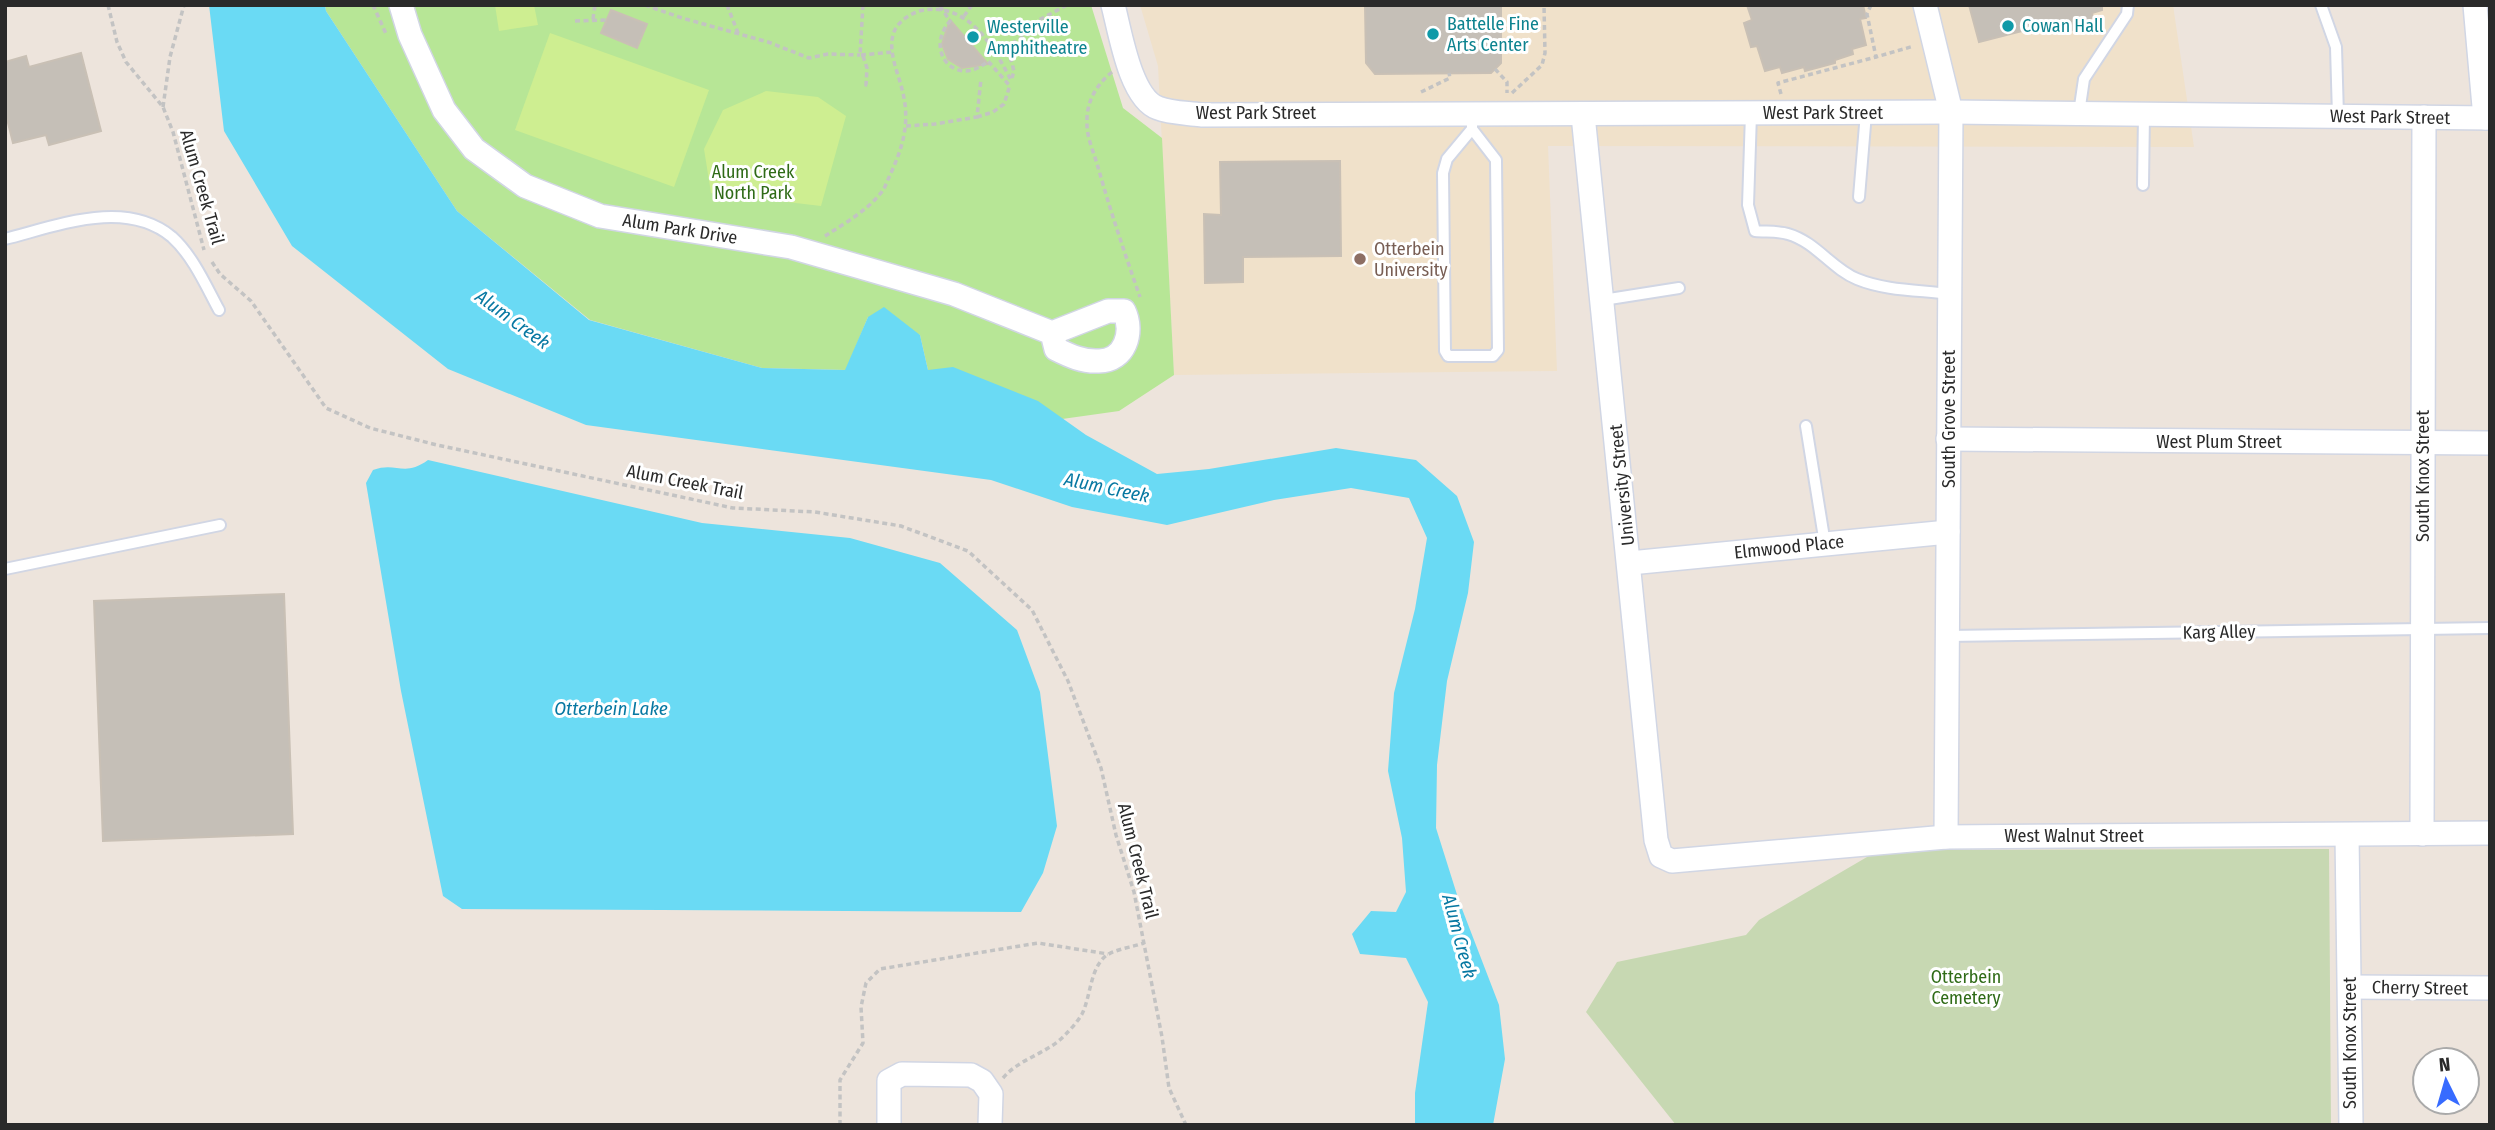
<svg xmlns="http://www.w3.org/2000/svg" width="2495" height="1130" font-family="'Fira Sans Condensed',sans-serif">
<style>
.education{fill:#f0e1ca}
.green{fill:#b7e696}
.cemetery{fill:#c7d8b2}
.pitch{fill:#ceee91}
.water{fill:#6adaf4}
.building{fill:#c5bfb7;stroke:#c9c0b5;stroke-width:2}
.lines{fill:none;stroke-linecap:round;stroke-linejoin:round}
.service-casing{stroke:#d1d6e4;stroke-width:14}
.minor-casing{stroke:#d1d6e4;stroke-width:26}
.path{stroke:#c3c3c3;stroke-width:3.5;stroke-dasharray:5 3.5;stroke-linecap:butt}
.service{stroke:#fff;stroke-width:10}
.minor{stroke:#fff;stroke-width:23}
.culture-dot{fill:#0f9aa8;stroke:#fff;stroke-width:2.5}
.education-dot{fill:#8d6e63;stroke:#fff;stroke-width:2.5}
.labels{text-anchor:middle;stroke-width:6;stroke-linejoin:round;paint-order:stroke}
.culture-label{font-size:18px;fill:#0d838f;stroke:#fff;text-anchor:start}
.street-label{font-size:18px;fill:#2a2a2a;stroke:#fff}
.park-label{font-size:18px;fill:#2f6b17;stroke:#fff}
.education-label{font-size:18px;fill:#785e54;stroke:#fff;text-anchor:start}
.water-label{font-size:19px;font-style:italic;fill:#0778a2;stroke:#fff}
</style>
<rect width="100%" height="100%" fill="#ede4dc"/>
<polygon class="education" points="1140,5 2173,5 2194,147 1548,146 1557,371 1174,375 1158,66"/>
<polygon class="green" points="325,5 1091,5 1123,108 1162,138 1174,375 1119,411 971,432 928,370 920,335 868,317 846,370 762,368 590,320 457,211 326,11"/>
<polygon class="cemetery" points="2329,849 2331,1125 1676,1125 1586,1012 1617,962 1746,935 1759,920 1879,850"/>
<g class="pitch">
<polygon points="495,5 534,5 538,25 499,31"/>
<polygon points="550,33 709,90 674,187 515,130"/>
<polygon points="766,91 818,97 846,116 821,206 711,193 704,149 723,110"/>
</g>
<g class="water">
<polygon points="209,5 325,5 326,11 457,211 589,320 762,368 845,370 868,317 884,307 920,335 928,370 953,367 1038,401 1086,435 1157,474 1209,469 1336,448 1416,460 1457,496 1474,542 1468,593 1447,681 1437,765 1436,828 1459,901 1499,1005 1505,1059 1493,1125 1415,1125 1415,1093 1428,1002 1406,958 1360,954 1352,934 1371,911 1396,912 1406,892 1402,838 1388,771 1394,693 1415,609 1427,538 1409,498 1351,488 1274,500 1167,525 1072,507 991,480 586,425 448,369 292,246 224,131"/>
<path d="M428,460L702,523L850,538L940,563L1017,630L1040,692L1057,826L1043,873L1021,912L462,909L443,896L401,691L366,483L373,470C397,461 403,478 428,460Z"/>
</g>
<g class="building">
<polygon points="1365,5 1501,5 1501,63 1491,73 1375,74 1366,63"/>
<polygon points="1747,5 1863,5 1866,18 1860,19 1866,45 1852,49 1853,54 1835,60 1835,63 1805,71 1804,67 1782,73 1780,67 1765,71 1757,46 1751,47 1744,23 1752,20"/>
<polygon points="1969,5 2102,5 2102,10 2092,13 2093,18 2069,32 2066,20 1979,42"/>
<polygon points="611,10 647,24 637,48 601,33"/>
<polygon points="950,20 988,64 962,68 948,59 942,44"/>
<polygon points="81,53 101,131 49,145 46,135 13,143 5,111 5,62 26,56 29,67"/>
<polygon points="1340,161 1341,256 1243,257 1243,282 1205,283 1204,214 1221,215 1220,162"/>
<polygon points="284,594 293,834 103,841 94,601"/>
</g>
<g class="lines">
<g class="service-casing">
<g id="service">
<polyline points="2321,5 2336,47 2338,116"/>
<polyline points="2079,113 2084,79 2127,14 2128,5"/>
<path d="M1751,114L1748,205L1755,231C1766,232 1779,231 1788,234C1816,242 1832,269 1857,279C1886,291 1920,290 1950,294"/>
<polyline points="1472,129 1496,160 1498,350 1493,356 1448,356 1445,351 1443,173 1447,159 1472,129 1472,114"/>
<polyline points="2143,185 2144,114"/>
<polyline points="1859,197 1866,113"/>
<path d="M5,239C57,226 125,198 172,237C193,256 206,286 219,310"/>
<polyline points="1603,300 1679,288"/>
<polyline points="1806,426 1825,544"/>
<polyline points="5,569 220,525"/>
<polyline points="1948,636 2490,628"/>
</g>
</g>
<g class="minor-casing">
<g id="minor">
<path d="M401,5L410,35L444,110L474,149L525,186L600,216L791,247L954,294L1052,333L1108,311H1124C1134,332 1125,361 1099,361C1083,362 1070,356 1056,349L1052,333"/>
<path d="M1113,5C1120,31 1130,98 1158,108C1170,113 1188,113 1201,115L1951,112L2490,118"/>
<polyline points="1925,5 1951,112 1946,837"/>
<polyline points="2475,5 2485,118"/>
<polyline points="1583,115 1656,840 1661,856 1672,861 1946,837 2490,833"/>
<polyline points="1948,439 2490,443"/>
<polyline points="1630,563 1948,532"/>
<polyline points="2422,834 2424,117"/>
<polyline points="2347,835 2351,1125"/>
<polyline points="2350,987 2490,988"/>
<polyline points="889,1125 889,1081 902,1074 971,1075 982,1081 991,1094 990,1125"/>
</g>
</g>
<g class="path">
<polyline points="108,5 117,42 126,62 163,107 173,132 204,250"/>
<polyline points="373,5 387,36"/>
<polyline points="645,5 682,18 768,42 809,58 828,54 860,55"/>
<polyline points="727,5 738,33"/>
<polyline points="863,5 860,55 893,52"/>
<polyline points="1871,5 1867,14 1876,57 1914,46"/>
<path d="M940,6L950,21C923,52 957,89 988,61L1009,85"/>
<polyline points="964,16 972,5"/>
<polyline points="593,19 595,5"/>
<polyline points="575,21 607,20"/>
<polyline points="1008,49 1014,71 1012,78"/>
<polyline points="997,52 1042,26 1039,20 1067,5"/>
<polyline points="863,56 867,68 866,85 868,84"/>
<polyline points="1495,69 1507,82 1507,93"/>
<path d="M1112,72C1095,86 1086,103 1087,124C1087,138 1094,153 1098,167C1110,210 1125,254 1140,297"/>
<polyline points="1421,92 1450,78 1449,73"/>
<polyline points="1512,93 1542,65 1545,53 1544,5"/>
<polyline points="1781,94 1778,83 1876,57"/>
<polyline points="163,107 170,57 184,5"/>
<polyline points="977,117 993,112 1004,104 1010,85"/>
<polyline points="906,126 935,124 977,117 981,79"/>
<path d="M825,236C844,224 866,211 880,194C885,189 887,181 890,175C903,147 910,123 903,93C899,75 888,53 893,35C896,23 908,15 919,11C967,0 992,44 1011,80"/>
<polyline points="212,262 220,274 251,301 326,408 370,428 437,445 733,508 815,512 901,526 968,551 1032,610 1068,681 1101,768 1116,835 1134,892 1162,1037 1169,1088 1186,1125"/>
<path d="M1003,1078C1020,1058 1047,1054 1065,1035C1071,1029 1078,1021 1082,1014C1091,996 1090,967 1107,955C1117,949 1132,947 1144,943"/>
<polyline points="840,1125 840,1080 863,1043 861,1007 866,983 880,969 1038,943 1108,954"/>
</g>
<use href="#service" class="service"/>
<use href="#minor" class="minor"/>
</g>
<g class="culture-dot">
<circle cx="2008" cy="26" r="7"/>
<circle cx="1433" cy="34" r="7"/>
<circle cx="973" cy="37" r="7"/>
</g>
<circle class="education-dot" cx="1360" cy="259" r="7"/>
<g class="labels">
<g class="culture-label">
<text x="1447" y="30">Battelle Fine<tspan x="1447" dy="21">Arts Center</tspan></text>
<text x="2022" y="32">Cowan Hall</text>
<text x="987" y="33">Westerville<tspan x="987" dy="21">Amphitheatre</tspan></text>
</g>
<g class="street-label">
<text x="1256" y="119">West Park Street</text>
<text x="1823" y="119">West Park Street</text>
<text transform="translate(2390 117) rotate(1)" y="6">West Park Street</text>
<text transform="translate(202 187) rotate(74)" y="6">Alum Creek Trail</text>
<text transform="translate(680 229) rotate(9)" y="6">Alum Park Drive</text>
<text transform="translate(1949 419) rotate(-90)" y="6">South Grove Street</text>
<text x="2219" y="448">West Plum Street</text>
<text transform="translate(2423 476) rotate(-90)" y="6">South Knox Street</text>
<text transform="translate(685 482) rotate(11)" y="6">Alum Creek Trail</text>
<text transform="translate(1622 485) rotate(-96)" y="6">University Street</text>
<text transform="translate(1789 547) rotate(-6)" y="6">Elmwood Place</text>
<text transform="translate(2219 632) rotate(-1)" y="6">Karg Alley</text>
<text x="2074" y="842">West Walnut Street</text>
<text transform="translate(1138 861) rotate(76)" y="6">Alum Creek Trail</text>
<text transform="translate(2420 988) rotate(1)" y="6">Cherry Street</text>
<text transform="translate(2350 1043) rotate(-90)" y="6">South Knox Street</text>
</g>
<g class="park-label">
<text x="753" y="178">Alum Creek<tspan x="753" dy="21">North Park</tspan></text>
<text x="1966" y="983">Otterbein<tspan x="1966" dy="21">Cemetery</tspan></text>
</g>
<g class="education-label">
<text x="1374" y="255">Otterbein<tspan x="1374" dy="21">University</tspan></text>
</g>
<g class="water-label">
<text transform="translate(513 319) rotate(36)" y="7">Alum Creek</text>
<text transform="translate(1107 487) rotate(12)" y="7">Alum Creek</text>
<text x="611" y="715">Otterbein Lake</text>
<text transform="translate(1460 936) rotate(75)" y="7">Alum Creek</text>
</g>
</g>
<rect width="2495" height="1130" fill="none" stroke="#2a2a2a" stroke-width="14"/>
<g transform="translate(2446 1081) rotate(355)"><circle r="33" fill="#ffffff" stroke="#aaaaaa" stroke-width="2"/>
<path d="M0-5L12 26L0 18L-12 26Z" fill="#376bff"/>
<text y="-10" font-size="19" font-weight="bold" text-anchor="middle" fill="#2a2a2a">N</text>
</g>
</svg>
